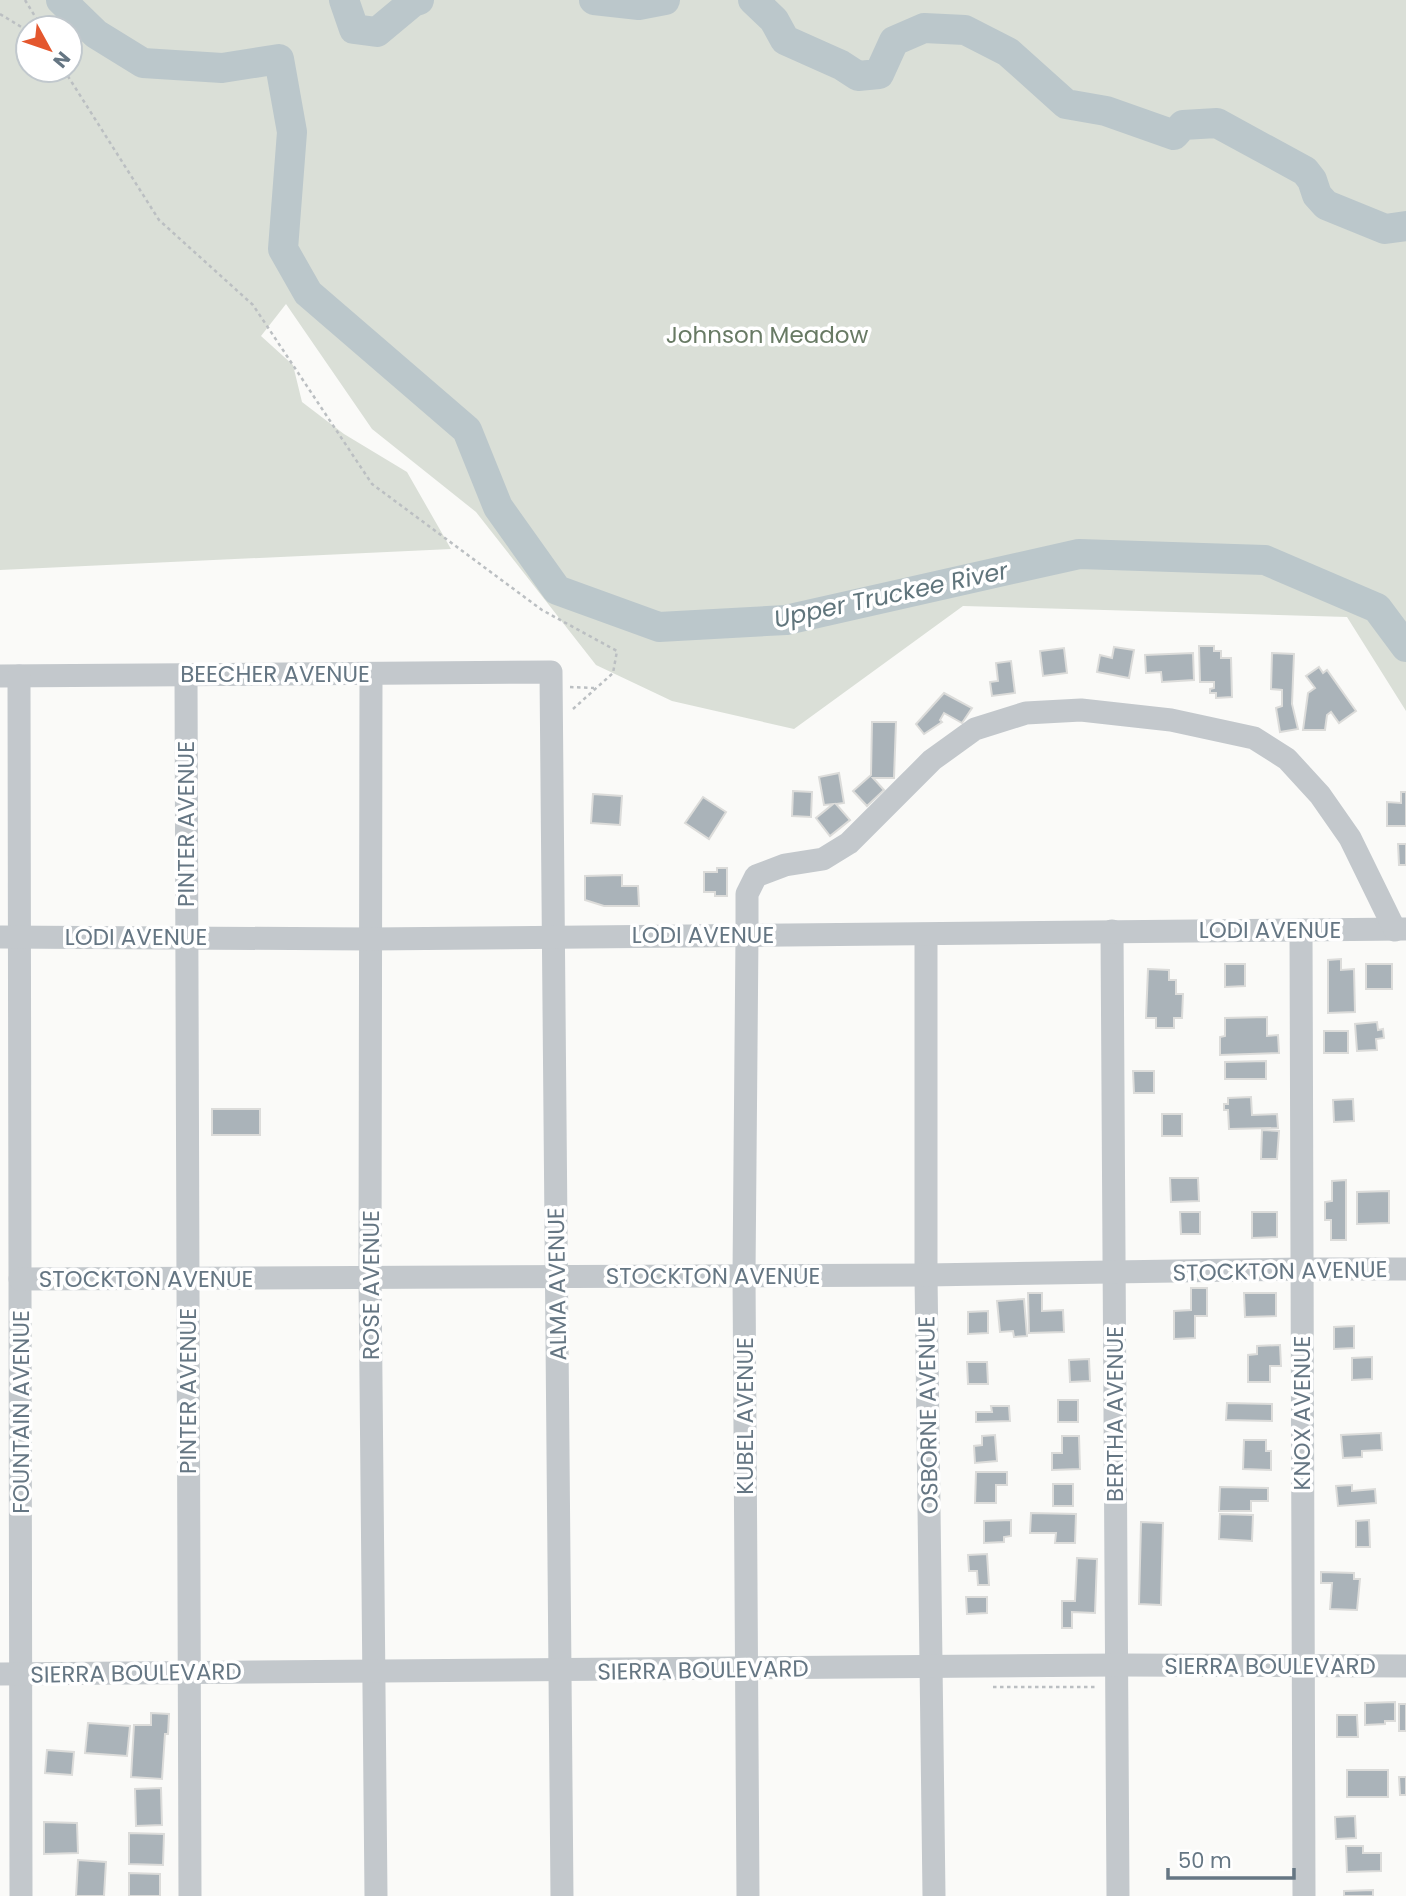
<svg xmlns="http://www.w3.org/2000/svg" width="1406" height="1896" font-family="Poppins,sans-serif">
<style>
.green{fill:#dadfd7;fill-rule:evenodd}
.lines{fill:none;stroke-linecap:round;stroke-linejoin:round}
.river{stroke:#bbc7cb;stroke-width:30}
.building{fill:#aab3b9;stroke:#dcdcda;stroke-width:2}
.path{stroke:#bbbfc2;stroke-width:2.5;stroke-dasharray:3.5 3.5;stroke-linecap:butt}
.minor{stroke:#c3c8cc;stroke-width:23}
.labels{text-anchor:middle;stroke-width:7;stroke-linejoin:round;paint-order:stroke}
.park-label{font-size:23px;fill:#687a64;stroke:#fff}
.street-label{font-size:23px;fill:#657683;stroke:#fff}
.water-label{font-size:24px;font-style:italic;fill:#60757c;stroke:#fff}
</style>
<rect width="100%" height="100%" fill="#fafaf8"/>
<path class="green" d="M0,0H1406V711L1347,617L963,606L794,729L672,701L596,665L476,512L372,429L286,304L261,336L293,365L302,402L344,434L407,472L451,549L0,570ZM70,28V70H28V28Z"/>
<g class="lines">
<g class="river">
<polyline points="61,0 96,34 143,63 222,68 279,59 292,132 283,249 308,293 467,430 498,507 557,590 659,627 786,620 1079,554 1265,560 1377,608 1406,647"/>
<polyline points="344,0 354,29 377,32 413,2 419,0"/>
<polyline points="594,0 639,5 665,0"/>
<polyline points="753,0 774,20 785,40 841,65 858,76 879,74 894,41 924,28 965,30 1008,52 1066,104 1106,111 1174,135 1183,125 1217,123 1305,171 1312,180 1317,195 1326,205 1385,229 1406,226"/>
</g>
</g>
<g class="building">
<polygon points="1199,646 1214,646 1214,651 1221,651 1221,658 1231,658 1232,697 1216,698 1216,693 1210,693 1210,689 1214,688 1214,682 1200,682"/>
<polygon points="1114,647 1134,650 1129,678 1097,672 1100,655 1112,658"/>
<polygon points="1064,648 1067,673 1043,676 1040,651"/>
<polygon points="1193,653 1194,680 1162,682 1161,672 1146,673 1145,655"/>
<polygon points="1272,653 1294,654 1292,704 1298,729 1280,732 1276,708 1282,706 1282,690 1271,689"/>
<polygon points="1011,661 1015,693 992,696 990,682 998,681 996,663"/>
<polygon points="1319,667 1323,673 1327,670 1356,711 1339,723 1331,712 1327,715 1325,730 1303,730 1308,693 1315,688 1306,676"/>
<polygon points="944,693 972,708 962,723 944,713 940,720 942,722 924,734 916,724"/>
<polygon points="872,722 896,722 894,778 873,778 884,790 867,806 853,791 871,775"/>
<polygon points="839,773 844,803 836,804 850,820 830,836 816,818 833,804 824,805 819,777"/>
<polygon points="793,791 812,792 811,817 792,816"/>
<polygon points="1401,792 1406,792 1406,826 1387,826 1387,802 1401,803"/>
<polygon points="593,794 622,796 620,825 591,823"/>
<polygon points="703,797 726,812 709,839 685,823"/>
<polygon points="1398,844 1406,844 1406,865 1399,865"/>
<polygon points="717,868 727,868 727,896 715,896 715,892 704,892 704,872 717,872"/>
<polygon points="622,875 622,886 638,886 639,906 604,906 585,900 585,876"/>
<polygon points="1341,959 1341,970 1354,969 1355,1012 1328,1013 1328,960"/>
<polygon points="1225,964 1245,964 1245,986 1225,987"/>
<rect x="1366" y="964" width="26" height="25"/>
<polygon points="1148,969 1169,970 1169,980 1176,980 1176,994 1183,994 1182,1018 1174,1018 1174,1028 1156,1028 1156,1018 1146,1018"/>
<polygon points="1267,1017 1267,1036 1278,1035 1279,1053 1220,1055 1220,1037 1225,1036 1225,1018"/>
<polygon points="1377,1022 1378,1030 1383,1029 1384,1038 1376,1039 1377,1050 1357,1051 1355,1024"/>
<rect x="1324" y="1031" width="24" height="22"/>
<polygon points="1266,1061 1266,1079 1225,1079 1225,1062"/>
<polygon points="1133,1071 1154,1071 1154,1093 1134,1093"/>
<polygon points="1251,1097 1252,1115 1277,1114 1278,1128 1229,1129 1228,1110 1224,1110 1224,1104 1228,1104 1228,1098"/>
<polygon points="1353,1099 1354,1121 1334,1122 1333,1100"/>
<rect x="212" y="1109" width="48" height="26"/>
<rect x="1162" y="1114" width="20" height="22"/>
<polygon points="1262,1130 1279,1131 1277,1159 1261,1159"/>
<polygon points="1170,1178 1198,1178 1199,1201 1171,1202"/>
<polygon points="1346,1180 1346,1240 1331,1240 1331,1220 1325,1220 1325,1202 1332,1201 1332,1181"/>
<polygon points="1389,1191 1389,1223 1357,1224 1357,1192"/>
<polygon points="1180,1212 1200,1212 1200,1234 1181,1234"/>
<polygon points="1252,1212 1277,1212 1277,1237 1252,1238"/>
<polygon points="1191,1288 1207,1288 1207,1316 1195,1316 1195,1338 1174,1339 1174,1311 1191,1310"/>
<polygon points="1028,1293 1042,1293 1042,1311 1063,1310 1064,1332 1029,1333"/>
<polygon points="1244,1293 1276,1293 1276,1316 1245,1317"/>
<polygon points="1024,1299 1027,1336 1014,1337 1013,1331 1000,1332 997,1301"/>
<polygon points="988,1311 988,1333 968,1334 968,1312"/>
<polygon points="1354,1326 1354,1348 1334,1349 1334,1327"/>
<polygon points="1280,1345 1281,1366 1270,1366 1270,1382 1248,1382 1248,1355 1257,1354 1257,1346"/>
<polygon points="1372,1357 1372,1379 1352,1380 1352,1358"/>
<polygon points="1089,1359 1090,1381 1070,1382 1069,1360"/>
<polygon points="967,1362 987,1362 988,1384 968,1384"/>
<rect x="1058" y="1400" width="20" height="22"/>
<polygon points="1227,1403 1272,1404 1272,1421 1226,1420"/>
<polygon points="991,1406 1009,1406 1010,1421 976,1422 976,1412 992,1412"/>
<polygon points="1381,1433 1382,1450 1362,1451 1362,1457 1343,1458 1341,1435"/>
<polygon points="995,1435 997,1461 975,1463 974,1446 982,1445 982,1436"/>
<polygon points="1062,1436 1079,1436 1080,1469 1052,1470 1052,1453 1062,1453"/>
<polygon points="1244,1440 1266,1440 1266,1451 1271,1451 1271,1470 1243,1469"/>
<polygon points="976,1472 1007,1472 1007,1485 996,1485 996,1503 975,1503"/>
<rect x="1053" y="1484" width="20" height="22"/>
<polygon points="1352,1485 1352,1491 1375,1489 1376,1503 1338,1506 1336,1486"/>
<polygon points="1220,1487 1268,1488 1268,1501 1251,1501 1251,1511 1219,1511"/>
<polygon points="1031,1513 1076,1514 1075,1543 1055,1543 1056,1533 1030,1533"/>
<polygon points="1220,1514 1253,1515 1252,1541 1219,1539"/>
<polygon points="1011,1520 1011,1536 1004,1537 1004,1542 984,1543 984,1521"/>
<polygon points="1369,1520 1370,1547 1356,1547 1356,1521"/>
<polygon points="1141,1522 1163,1523 1161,1605 1139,1604"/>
<polygon points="987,1554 989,1585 978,1585 977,1571 969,1571 968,1555"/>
<polygon points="1077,1558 1097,1559 1095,1613 1072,1612 1072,1628 1062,1628 1062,1601 1075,1601"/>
<polygon points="1321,1572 1354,1573 1354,1579 1360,1579 1357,1610 1330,1609 1332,1583 1321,1583"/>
<polygon points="966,1597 987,1597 987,1613 967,1614"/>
<polygon points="1395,1702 1395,1721 1385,1721 1385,1724 1365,1725 1365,1703"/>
<rect x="1399" y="1704" width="7" height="27"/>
<polygon points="151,1713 169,1714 168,1734 165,1734 162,1779 131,1777 134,1725 151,1725"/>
<polygon points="1337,1715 1357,1715 1358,1737 1337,1737"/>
<polygon points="88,1723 130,1726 127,1756 85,1753"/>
<polygon points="47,1750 74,1752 72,1775 45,1773"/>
<rect x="1347" y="1770" width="41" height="27"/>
<polygon points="1399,1777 1406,1777 1406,1795 1400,1795"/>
<polygon points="161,1788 162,1825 136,1826 135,1789"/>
<polygon points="1355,1816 1356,1838 1336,1839 1335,1817"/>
<polygon points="44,1822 77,1823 78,1853 44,1854"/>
<polygon points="129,1833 164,1834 163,1865 129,1864"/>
<polygon points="1346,1846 1363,1846 1363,1853 1381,1853 1381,1871 1347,1872"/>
<polygon points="78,1860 106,1862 104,1896 76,1896"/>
<polygon points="129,1873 160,1874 160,1896 129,1896"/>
<polygon points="1373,1890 1373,1896 1344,1896 1344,1891"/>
</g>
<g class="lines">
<g class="path">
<polyline points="25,0 42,28"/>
<polyline points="0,14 28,31"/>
<polyline points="64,70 159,220 253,305 372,484 542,610 617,651 613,673 573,709"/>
<polyline points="570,687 594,688"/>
<polyline points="993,1687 1098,1687"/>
</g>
<g class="minor">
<polyline points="371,674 370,1278 376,1896"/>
<polyline points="186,675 190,1896"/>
<polyline points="0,676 551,672 562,1896"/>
<polyline points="19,676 21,1896"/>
<polyline points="1301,930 1304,1896"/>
<polyline points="1112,931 1118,1896"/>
<polyline points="926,935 926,1275 934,1896"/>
<polyline points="0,937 370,939 1406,929"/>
<polyline points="20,1279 926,1275 1302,1269 1406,1269"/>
<polyline points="0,1674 1116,1665 1406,1666"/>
<polyline points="748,1896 744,1275 747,935 747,894 756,876 785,865 823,859 849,843 932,760 975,729 1026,713 1081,710 1171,720 1254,738 1287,759 1320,795 1350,838 1395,930"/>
</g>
</g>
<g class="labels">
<g class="park-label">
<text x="767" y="343">Johnson Meadow</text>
</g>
<g class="street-label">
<text x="275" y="682">BEECHER AVENUE</text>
<text transform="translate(186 824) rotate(-90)" y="8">PINTER AVENUE</text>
<text x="1270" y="938">LODI AVENUE</text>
<text x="703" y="943">LODI AVENUE</text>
<text x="136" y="945">LODI AVENUE</text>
<text transform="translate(1280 1271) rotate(-1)" y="8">STOCKTON AVENUE</text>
<text x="713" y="1284">STOCKTON AVENUE</text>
<text x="146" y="1287">STOCKTON AVENUE</text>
<text transform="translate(557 1284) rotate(-91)" y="8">ALMA AVENUE</text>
<text transform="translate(371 1285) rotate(-90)" y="8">ROSE AVENUE</text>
<text transform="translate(188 1391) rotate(-90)" y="8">PINTER AVENUE</text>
<text transform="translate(21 1412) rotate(-90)" y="8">FOUNTAIN AVENUE</text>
<text transform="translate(1302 1413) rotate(-90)" y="8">KNOX AVENUE</text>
<text transform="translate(1115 1414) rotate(-90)" y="8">BERTHA AVENUE</text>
<text transform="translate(928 1415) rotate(-91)" y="8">OSBORNE AVENUE</text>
<text transform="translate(745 1416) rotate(-90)" y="8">KUBEL AVENUE</text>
<text x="1270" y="1674">SIERRA BOULEVARD</text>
<text transform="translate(703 1670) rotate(-1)" y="8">SIERRA BOULEVARD</text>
<text transform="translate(136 1673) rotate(-1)" y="8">SIERRA BOULEVARD</text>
</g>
<g class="water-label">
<text transform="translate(891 595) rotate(-12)" y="8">Upper Truckee River</text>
</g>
</g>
<g transform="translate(49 49) rotate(130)"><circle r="33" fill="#ffffff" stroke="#c1c8cd" stroke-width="2"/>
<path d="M0-5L12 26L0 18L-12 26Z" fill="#e4572e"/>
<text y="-10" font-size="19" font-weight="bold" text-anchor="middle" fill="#657683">N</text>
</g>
<path d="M1168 1868v10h126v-10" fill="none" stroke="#657683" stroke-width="3.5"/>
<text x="1178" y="1868" font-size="21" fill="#657683" stroke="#ffffff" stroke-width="5" paint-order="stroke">50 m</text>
</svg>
